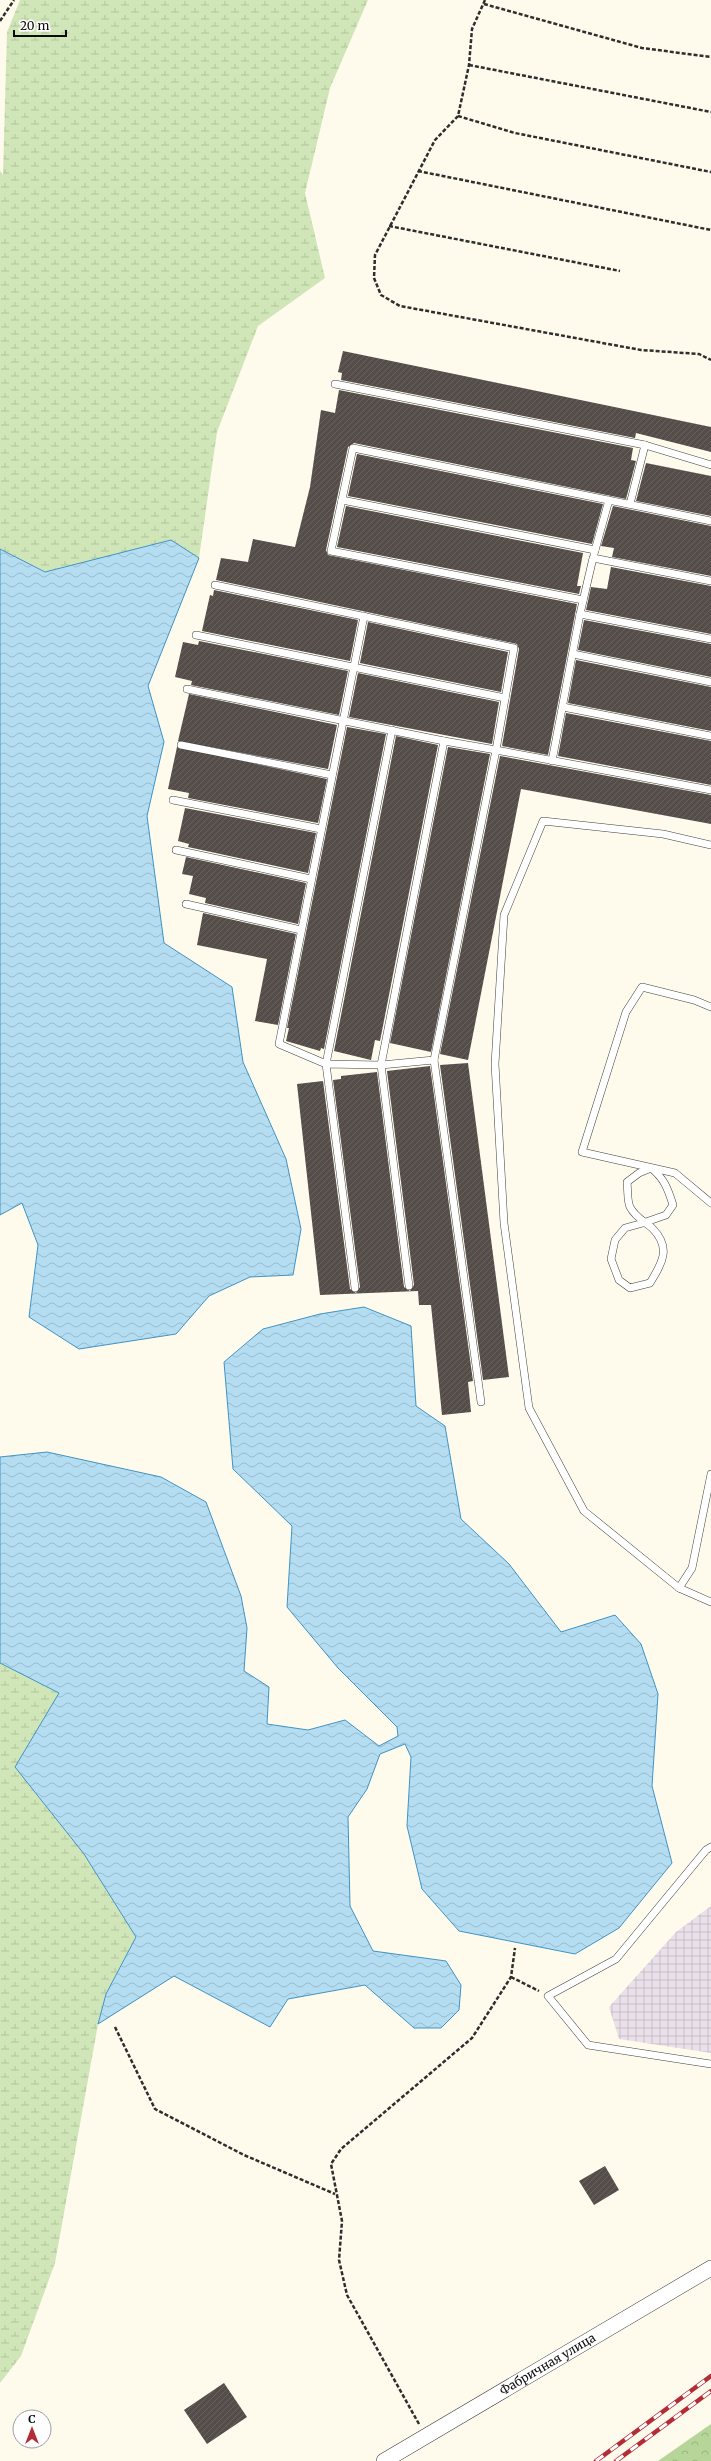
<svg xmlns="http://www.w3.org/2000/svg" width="711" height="2461" font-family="Merriweather,serif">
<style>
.industrial{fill:url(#industrial-grid)}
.forest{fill:url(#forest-crowns)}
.wetland{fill:url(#wetland-marsh)}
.water{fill:url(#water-waves);stroke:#3f94c4}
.building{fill:url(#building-hatch)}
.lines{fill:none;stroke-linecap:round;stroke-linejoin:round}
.lane-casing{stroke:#3f3f3f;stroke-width:8}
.street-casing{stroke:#3f3f3f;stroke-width:16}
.path{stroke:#2e2e2e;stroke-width:2.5;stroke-dasharray:4 2;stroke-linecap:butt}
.lane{stroke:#fff;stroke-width:7}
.street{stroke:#fff;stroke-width:15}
.rail-casing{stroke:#b32d38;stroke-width:4.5}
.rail{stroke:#fff;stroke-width:3;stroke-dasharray:9;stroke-linecap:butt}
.labels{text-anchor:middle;stroke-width:4;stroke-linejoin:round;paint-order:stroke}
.street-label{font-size:12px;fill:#0c0c0c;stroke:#fff}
</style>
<defs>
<pattern id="industrial-grid" width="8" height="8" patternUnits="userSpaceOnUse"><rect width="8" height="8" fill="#e9e0ea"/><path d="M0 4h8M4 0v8" fill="none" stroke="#c7bfc8"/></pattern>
<pattern id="forest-crowns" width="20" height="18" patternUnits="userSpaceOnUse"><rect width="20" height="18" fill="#b6d598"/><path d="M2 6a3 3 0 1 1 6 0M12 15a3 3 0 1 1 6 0" fill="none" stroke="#9bb682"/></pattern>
<pattern id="wetland-marsh" width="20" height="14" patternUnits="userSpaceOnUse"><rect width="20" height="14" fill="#d1e6b8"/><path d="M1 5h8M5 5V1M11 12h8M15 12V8" fill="none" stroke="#b2c49d"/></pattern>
<pattern id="water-waves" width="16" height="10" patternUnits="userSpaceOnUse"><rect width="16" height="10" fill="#b4ddf2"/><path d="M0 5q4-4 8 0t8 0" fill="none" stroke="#9abcce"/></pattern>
<pattern id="building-hatch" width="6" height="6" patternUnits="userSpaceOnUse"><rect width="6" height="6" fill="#544d49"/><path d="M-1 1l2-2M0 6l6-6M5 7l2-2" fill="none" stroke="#68625f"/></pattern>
</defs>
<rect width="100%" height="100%" fill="#fefaec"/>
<polygon class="industrial" points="711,1906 711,2053 619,2039 609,2007 676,1932"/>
<polygon class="forest" points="711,2424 711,2461 658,2461"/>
<g class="wetland">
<polygon points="20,0 368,0 330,88 305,193 325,278 258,326 217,432 199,558 171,540 45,572 0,549 0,171 3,175 7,32"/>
<polygon points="0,1663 59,1693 84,1854 136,1937 106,1994 98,2024 55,2263 21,2356 0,2383"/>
</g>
<g class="water">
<polygon points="171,540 199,558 148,686 164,742 147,816 164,943 232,987 243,1062 286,1159 301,1229 293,1275 250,1277 209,1296 176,1334 79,1349 29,1317 38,1245 22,1203 0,1215 0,549 45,572"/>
<polygon points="364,1307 411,1326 416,1406 445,1426 461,1519 509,1564 561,1632 615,1615 641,1644 658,1694 652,1786 672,1863 619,1928 575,1954 459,1931 422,1889 407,1826 411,1757 405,1744 380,1754 367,1789 348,1817 350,1906 373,1951 446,1961 461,1985 459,2010 441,2028 414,2028 365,1985 288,1999 270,2027 174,1976 98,2024 106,1994 136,1937 84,1854 15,1767 59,1693 0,1663 0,1457 47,1452 161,1477 206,1502 241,1596 247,1628 244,1671 269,1687 267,1724 308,1730 345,1720 379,1746 398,1736 397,1727 338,1668 287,1607 292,1526 233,1469 224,1362 263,1329 320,1314"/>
</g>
<g class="building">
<polygon points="343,351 711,427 711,452 636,433 635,438 341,380 342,373 338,372"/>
<polygon points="339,390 633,448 631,460 636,461 626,499 354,443 348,447 326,550 328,555 577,604 548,755 502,746 519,649 517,644 216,580 221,558 248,562 253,539 295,547 310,487 321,410 335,413"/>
<polygon points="357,454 603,504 592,544 348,496"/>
<polygon points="646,463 711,476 711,516 636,501"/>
<polygon points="346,506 583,553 577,586 581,586 579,594 337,547"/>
<polygon points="613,506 711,526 711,576 612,557 614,548 601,546"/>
<polygon points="611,567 711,586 711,634 586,610 591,587 607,589"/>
<polygon points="214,590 358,620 350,661 202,631 210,595 213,596"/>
<polygon points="584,620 711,644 711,677 578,650"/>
<polygon points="368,622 508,652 501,692 360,663"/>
<polygon points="199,641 348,671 339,715 191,685 192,681 175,677 183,642 198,645"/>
<polygon points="576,660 711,687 711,731 568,703"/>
<polygon points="358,673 499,702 492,744 349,717"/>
<polygon points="189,694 337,725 328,769 178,741"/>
<polygon points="566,713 711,741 711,785 558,756"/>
<polygon points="347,727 386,734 324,1049 321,1048 320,1051 286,1041 289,1028 287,1028"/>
<polygon points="396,736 438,745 380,1041 375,1040 371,1060 334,1051"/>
<polygon points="177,747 327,779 318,823 188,798 189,793 168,789"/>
<polygon points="448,747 490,754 431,1052 390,1043"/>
<polygon points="500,756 711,795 711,824 521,789 468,1060 440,1054"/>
<polygon points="185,808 316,833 308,873 188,847 189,844 178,841"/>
<polygon points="186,857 306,883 298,924 205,903 206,898 189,894 193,876 182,874"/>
<polygon points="203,913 296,934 278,1025 255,1021 267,959 197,945"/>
<polygon points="468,1063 509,1377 483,1380 440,1065"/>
<polygon points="430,1066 473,1381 468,1382 471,1412 442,1415 431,1305 419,1305 418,1291 320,1295 297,1084 323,1081 350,1289 356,1293 360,1287 333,1080 341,1079 341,1076 377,1072 404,1287 410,1291 414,1285 387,1071"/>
<polygon points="605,2166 619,2190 594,2205 579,2181"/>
<polygon points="224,2383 247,2417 207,2444 184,2410"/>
</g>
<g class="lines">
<g class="lane-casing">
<g id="lane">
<polyline points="335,384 645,445 711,465"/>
<polyline points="342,500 595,550"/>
<polyline points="630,504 645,445"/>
<polyline points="594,554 609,500"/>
<polyline points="215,585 514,648 496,750 444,741 381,1065 326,1064 355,1288"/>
<polyline points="583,600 331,551 353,448 711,521"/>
<polyline points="580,614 593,558 711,581"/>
<polyline points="364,616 279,1044 326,1064 392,730"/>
<polyline points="196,635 505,698"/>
<polyline points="573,654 711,682"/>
<polyline points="187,689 444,741"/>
<polyline points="563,707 711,736"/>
<polyline points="181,745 332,775"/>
<polyline points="552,761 580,614 711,639"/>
<polyline points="173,800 321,829"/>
<polyline points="711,845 663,834 543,821 504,915 495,1064 504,1223 529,1408 584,1511 679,1588 711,1602"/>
<polyline points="176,850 311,879"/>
<polyline points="186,904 301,930"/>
<polyline points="711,1007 694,1000 642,987 626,1012 582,1152 675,1173 711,1203"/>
<path d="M643,1223L625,1228L615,1240L611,1259L619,1280L630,1288L650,1283C662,1263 672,1248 652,1228C644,1221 635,1217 630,1207C627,1201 628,1189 627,1182L639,1173L651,1168C664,1178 668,1189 673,1205L666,1215L643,1223"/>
<polyline points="409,1286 381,1065 434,1060"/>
<polyline points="481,1402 434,1060 496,750 711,790"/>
<polyline points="679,1588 692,1568 711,1474"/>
<polyline points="711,1847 706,1850 616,1959 548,1996 588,2045 711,2064"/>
</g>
</g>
<g class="street-casing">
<g id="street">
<path id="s1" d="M384,2461L711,2268"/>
</g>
</g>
<g class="path">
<polyline points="485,0 472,29 469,65 458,116 435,140 375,255 374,278 381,295 400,306 641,350 699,354 711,360"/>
<polyline points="484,4 642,48 711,57"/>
<polyline points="0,21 14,0"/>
<polyline points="469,65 711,112"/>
<polyline points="458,116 515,133 711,172"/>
<polyline points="418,171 711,230"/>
<polyline points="389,226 620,271"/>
<polyline points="511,1977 539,1991"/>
<polyline points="115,2027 155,2109 244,2155 335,2194"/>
<polyline points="419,2424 347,2295 339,2260 342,2221 331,2164 341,2149 472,2038 511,1977 515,1948"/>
</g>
<use href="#lane" class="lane"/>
<use href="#street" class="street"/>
<g class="rail-casing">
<g id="rail">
<polyline points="596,2461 711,2376"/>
<polyline points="616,2461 711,2391"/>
</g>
</g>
<use href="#rail" class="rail"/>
</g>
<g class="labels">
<g class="street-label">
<text dy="4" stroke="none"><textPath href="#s1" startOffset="190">Фабричная улица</textPath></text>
</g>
</g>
<g transform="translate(32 2429)"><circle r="19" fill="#ffffff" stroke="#9e9e9e"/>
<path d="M0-3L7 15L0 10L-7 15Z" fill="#b32d38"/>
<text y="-6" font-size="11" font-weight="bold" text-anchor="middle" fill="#0c0c0c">С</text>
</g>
<path d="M14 30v6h52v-6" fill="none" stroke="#0c0c0c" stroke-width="2"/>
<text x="20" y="30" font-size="12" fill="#0c0c0c" stroke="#ffffff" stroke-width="3" paint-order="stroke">20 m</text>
</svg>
